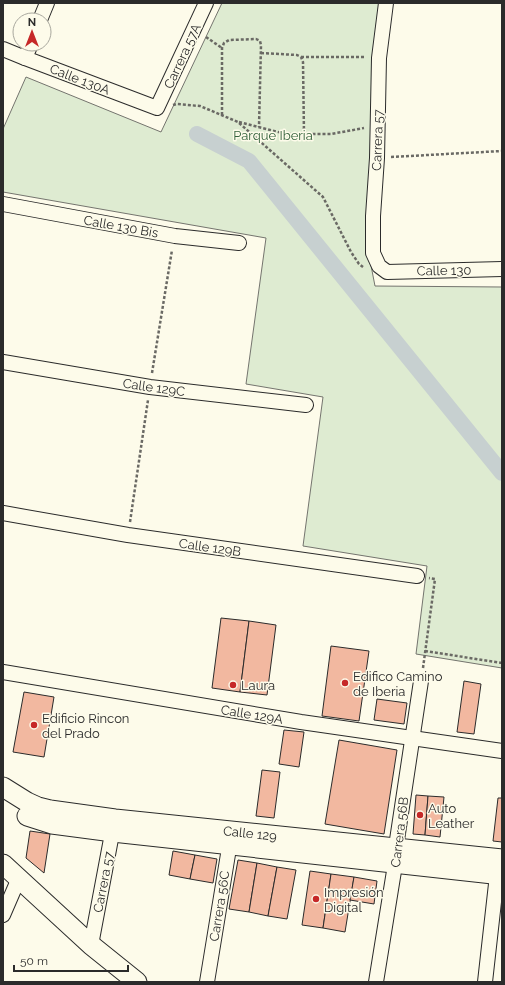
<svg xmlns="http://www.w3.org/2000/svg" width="505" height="985" font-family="Raleway,sans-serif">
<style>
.green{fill:#deebd1;stroke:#74746e}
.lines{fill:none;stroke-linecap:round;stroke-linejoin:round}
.canal{stroke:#c7d0d0;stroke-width:16}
.building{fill:#f2b8a0;stroke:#2b2b2b}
.street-casing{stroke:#2b2b2b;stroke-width:16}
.secondary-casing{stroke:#2b2b2b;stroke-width:21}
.path{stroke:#6a6964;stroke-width:2.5;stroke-dasharray:3 2;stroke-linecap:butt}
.street{stroke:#fdfbea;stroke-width:14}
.secondary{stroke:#fdfbea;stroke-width:19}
.poi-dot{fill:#c62828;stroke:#fdfbea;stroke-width:1.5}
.labels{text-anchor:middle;stroke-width:3;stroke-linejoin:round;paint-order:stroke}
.street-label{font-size:13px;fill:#2b2b2b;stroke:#fdfbea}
.park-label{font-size:13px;fill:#34623c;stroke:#fdfbea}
.poi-label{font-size:13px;fill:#2b2b2b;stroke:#fdfbea;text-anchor:start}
</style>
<rect width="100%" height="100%" fill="#fdfbea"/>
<polygon class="green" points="222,3 386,3 367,245 375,286 502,287 502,668 416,654 427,566 303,546 323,397 246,384 266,238 3,192 3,129 26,77 161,132"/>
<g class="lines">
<polyline class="canal" points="197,134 249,161 502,473"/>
</g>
<g class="building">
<polygon points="221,618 249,621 240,692 212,688"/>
<polygon points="249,621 276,625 267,695 240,692"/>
<polygon points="331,646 369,651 359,721 322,716"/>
<polygon points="464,681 481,684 474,734 457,732"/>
<polygon points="24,692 54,697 44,757 13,752"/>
<polygon points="377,699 407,703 404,724 374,720"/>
<polygon points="284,730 304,732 299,767 279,764"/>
<polygon points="339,740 397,750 384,834 325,824"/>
<polygon points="262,770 280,772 274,818 256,816"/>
<polygon points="416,795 428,796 425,835 413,834"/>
<polygon points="428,796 444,797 440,837 425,835"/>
<polygon points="498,798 502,798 502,842 493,841"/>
<polygon points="30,831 50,834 44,873 26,858"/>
<polygon points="173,851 195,855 190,879 169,875"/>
<polygon points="195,855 217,859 213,883 190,879"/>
<polygon points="238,860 257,863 249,912 229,909"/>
<polygon points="257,863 277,867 268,916 249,912"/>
<polygon points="277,867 296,870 287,919 268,916"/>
<polygon points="310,871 331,874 323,928 302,925"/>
<polygon points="331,874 354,877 345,932 323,928"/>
<polygon points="354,877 377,881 374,904 350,900"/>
</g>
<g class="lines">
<g class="street-casing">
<g id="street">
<polyline points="386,3 379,58 377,158 373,216 373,253 379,266 387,272 502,269"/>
<polyline points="40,20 47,3"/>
<polyline points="3,49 25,58 157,108 206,3"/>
<polyline points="25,58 31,44"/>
<polyline points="3,204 175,236 239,243"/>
<polyline points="3,362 150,387 306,405"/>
<polyline points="3,513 128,535 417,576"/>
<polyline points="3,672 301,722 502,751"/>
<polyline points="3,915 19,878"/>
<polyline points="91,945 114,823"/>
<polyline points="207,982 231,836"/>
<polyline points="376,982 394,871 397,840 421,681"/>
<polyline points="485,982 497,875"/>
</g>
</g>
<g class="secondary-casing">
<g id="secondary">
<polyline points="3,787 27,802 38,807 50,810 115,819 502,859"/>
<polyline points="27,816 52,824 113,832 502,875"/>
<polyline points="3,864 91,945 137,982"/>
</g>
</g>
<g class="path">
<polyline points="206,37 222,48"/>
<polyline points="261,53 297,55 301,57 303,62 304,134"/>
<polyline points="301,57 365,57"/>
<polyline points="173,105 177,104 200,106 238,122 323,197 351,252 359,264 363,267"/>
<polyline points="222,115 222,48 224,43 229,40 256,39 260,41 261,45 259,127"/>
<polyline points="239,122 286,134 331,134 364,128"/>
<polyline points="391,157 502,151"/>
<polyline points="152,373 172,250"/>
<polyline points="130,522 148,400"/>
<polyline points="425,651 502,663"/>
<polyline points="423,668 435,579 429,578"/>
</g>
<use href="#street" class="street"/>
<use href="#secondary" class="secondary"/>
</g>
<g class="poi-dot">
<circle cx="345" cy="683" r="4"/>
<circle cx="233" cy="685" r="4"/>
<circle cx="34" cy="725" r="4"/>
<circle cx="420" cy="815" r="4"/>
<circle cx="316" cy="899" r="4"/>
</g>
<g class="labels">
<g class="street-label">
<text transform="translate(182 56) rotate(-65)" y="5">Carrera 57A</text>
<text transform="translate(80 79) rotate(21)" y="5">Calle 130A</text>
<text transform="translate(377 140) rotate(-88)" y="5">Carrera 57</text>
<text transform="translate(121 226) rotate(10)" y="5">Calle 130 Bis</text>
<text transform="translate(444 270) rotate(-1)" y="5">Calle 130</text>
<text transform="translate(154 387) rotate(8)" y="5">Calle 129C</text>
<text transform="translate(210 547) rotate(8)" y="5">Calle 129B</text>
<text transform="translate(252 714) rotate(9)" y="5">Calle 129A</text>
<text transform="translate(399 832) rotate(-83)" y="5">Carrera 56B</text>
<text transform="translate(250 833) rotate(6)" y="5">Calle 129</text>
<text transform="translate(103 882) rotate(-79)" y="5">Carrera 57</text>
<text transform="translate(219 906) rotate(-81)" y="5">Carrera 56C</text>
</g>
<g class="park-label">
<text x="273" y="140">Parque Iberia</text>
</g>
<g class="poi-label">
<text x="353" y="681">Edifico Camino<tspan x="353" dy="15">de Iberia</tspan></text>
<text x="241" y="690">Laura</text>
<text x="42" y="723">Edificio Rincon<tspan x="42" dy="15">del Prado</tspan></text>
<text x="428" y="813">Auto<tspan x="428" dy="15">Leather</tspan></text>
<text x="324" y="897">Impresión<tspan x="324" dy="15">Digital</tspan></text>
</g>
</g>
<rect width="505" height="985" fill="none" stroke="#2b2b2b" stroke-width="8"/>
<g transform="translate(32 32)"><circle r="19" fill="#fdfbea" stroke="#a9a89e"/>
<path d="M0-3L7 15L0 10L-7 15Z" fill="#c62828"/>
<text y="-6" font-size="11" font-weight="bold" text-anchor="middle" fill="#2b2b2b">N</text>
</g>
<path d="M14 965v6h114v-6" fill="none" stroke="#2b2b2b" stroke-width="2"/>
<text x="20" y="965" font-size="12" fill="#2b2b2b" stroke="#fdfbea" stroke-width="3" paint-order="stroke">50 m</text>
</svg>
